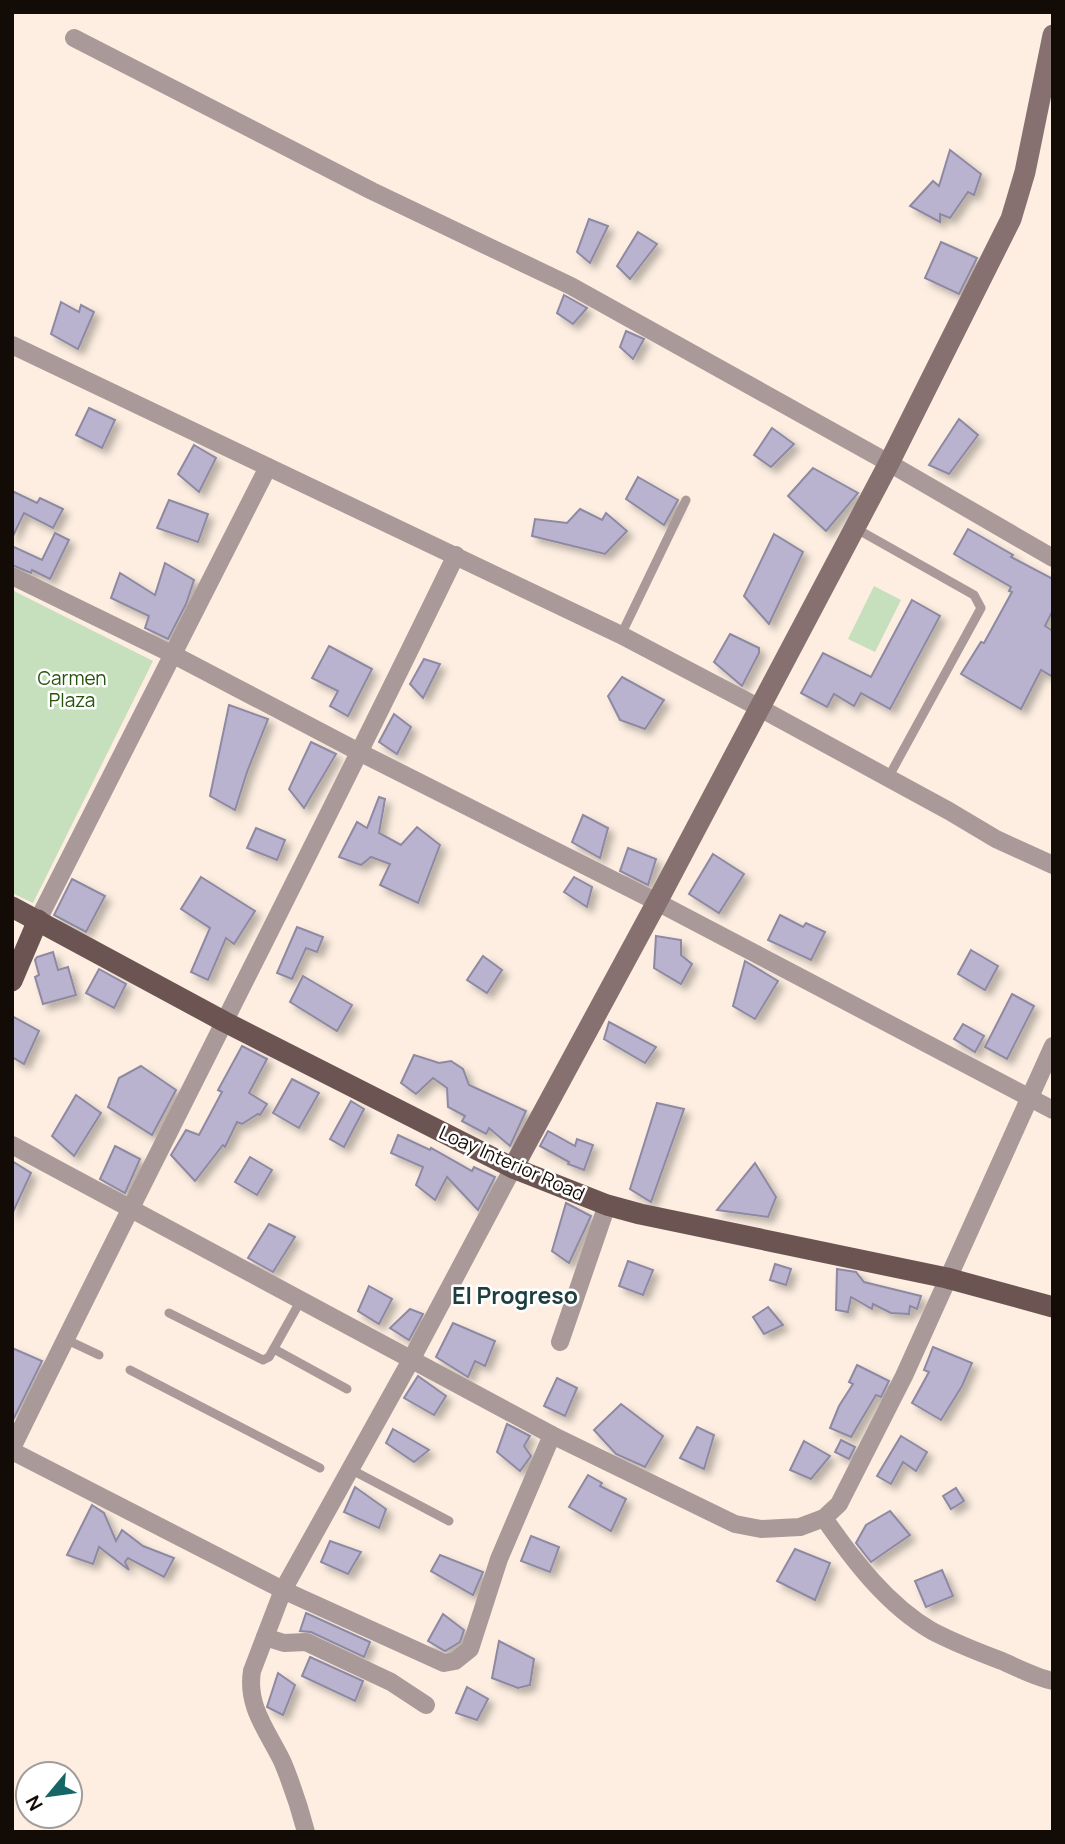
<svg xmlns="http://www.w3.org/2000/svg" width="1065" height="1844" font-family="Manrope,sans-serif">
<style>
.green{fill:#c6dfbc}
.building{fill:#b9b3cf;stroke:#8e89a3;stroke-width:2;filter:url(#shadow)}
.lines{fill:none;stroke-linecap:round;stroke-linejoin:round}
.lane{stroke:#a99a99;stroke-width:9}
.street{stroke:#a99a99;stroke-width:18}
.secondary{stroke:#867170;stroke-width:21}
.primary{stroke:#6c5453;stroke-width:21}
.labels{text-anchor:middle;stroke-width:5;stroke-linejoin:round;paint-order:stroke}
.park-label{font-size:19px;fill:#27540d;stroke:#fff}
.street-label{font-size:19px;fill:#130b05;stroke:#fff}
.quarter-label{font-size:23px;font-weight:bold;fill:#1c3e3f;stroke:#fff}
</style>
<defs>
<filter id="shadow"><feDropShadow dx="5.5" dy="5.5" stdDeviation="3.5" flood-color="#0004"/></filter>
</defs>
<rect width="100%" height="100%" fill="#fdeee1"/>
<g class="green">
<polygon points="874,586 901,600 875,652 848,639"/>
<polygon points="12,590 153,661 33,903 12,893"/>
</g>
<g class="building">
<polygon points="950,150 981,174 974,195 968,192 950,218 940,214 940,222 910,206 933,181 939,186"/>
<polygon points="589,219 608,226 590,263 577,252"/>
<polygon points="638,232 657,244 630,279 617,266"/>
<polygon points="941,242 977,258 959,294 925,278"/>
<polygon points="564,295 587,308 573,324 557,313"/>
<polygon points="61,302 79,312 81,305 94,312 78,349 51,334"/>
<polygon points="626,331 644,339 633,359 620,347"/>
<polygon points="89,408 115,420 102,448 76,435"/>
<polygon points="959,419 978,435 949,474 929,465"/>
<polygon points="772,428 794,444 771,467 754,455"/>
<polygon points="194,445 216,458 199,492 178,474"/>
<polygon points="813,468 858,493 826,531 788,496"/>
<polygon points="638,477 678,500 664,525 626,499"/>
<polygon points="12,491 37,503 40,498 63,509 53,528 24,513 12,538"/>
<polygon points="169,500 208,514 198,542 157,528"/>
<polygon points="580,509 602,520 606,513 627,531 605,554 532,536 535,519 567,523"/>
<polygon points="968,529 1013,555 1011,557 1053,579 1053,610 1045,626 1053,631 1053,677 1041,670 1021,709 961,674 981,642 984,643 1012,592 1009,591 1011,587 954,554"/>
<polygon points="55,533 69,540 50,579 32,570 31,573 12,565 12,546 42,560"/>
<polygon points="774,534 803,552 769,624 744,596"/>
<polygon points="165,563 194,580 186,604 168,639 145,628 149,616 111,598 120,573 155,595"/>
<polygon points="912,600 940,616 890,709 861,693 854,706 834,694 827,707 801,693 823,653 871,677"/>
<polygon points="730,634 759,648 759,653 742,686 714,662"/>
<polygon points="329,646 372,669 348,716 330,706 338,691 312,678"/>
<polygon points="424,659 440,664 423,698 410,684"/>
<polygon points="622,677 664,700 645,729 620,720 608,696"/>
<polygon points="229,705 268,719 247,772 235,810 210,796"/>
<polygon points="394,714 411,727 397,754 379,742"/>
<polygon points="311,742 336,754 304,808 289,789"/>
<polygon points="379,797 385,799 379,833 401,845 417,827 440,845 418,903 380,885 390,864 371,857 361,865 339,857 357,822 367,828"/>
<polygon points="583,815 608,828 600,858 572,842"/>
<polygon points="256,828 285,840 277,860 247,848"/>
<polygon points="628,848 656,859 648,885 620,871"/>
<polygon points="713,854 744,874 719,913 689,894"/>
<polygon points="201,877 255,911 234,944 226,938 208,980 191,972 210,928 181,909"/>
<polygon points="574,877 592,887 587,907 564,892"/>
<polygon points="72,879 105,896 86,932 54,915"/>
<polygon points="780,915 803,927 806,923 825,932 811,960 768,940"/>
<polygon points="297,927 323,937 317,952 306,948 292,979 277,973"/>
<polygon points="656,936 681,940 681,955 692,964 681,984 654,968"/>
<polygon points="971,950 998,966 985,990 958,974"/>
<polygon points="53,952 58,970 68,967 76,995 43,1004 35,977 39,975 35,960 37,957"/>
<polygon points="483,956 502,970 487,993 467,980"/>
<polygon points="745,961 778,981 755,1019 733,1006"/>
<polygon points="99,969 126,984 114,1008 86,993"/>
<polygon points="303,976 352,1005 337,1031 290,1002"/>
<polygon points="1012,994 1034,1006 1007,1059 985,1047"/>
<polygon points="12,1016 39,1031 24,1064 12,1057"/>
<polygon points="609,1022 656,1047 645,1063 604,1039"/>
<polygon points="963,1024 984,1036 975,1052 954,1039"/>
<polygon points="242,1046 267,1059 249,1093 267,1104 260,1115 258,1114 242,1124 237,1122 225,1147 223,1145 195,1181 171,1155 186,1130 199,1135 222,1092 218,1090"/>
<polygon points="414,1055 439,1063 451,1061 463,1069 469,1085 526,1111 510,1146 489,1128 486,1134 462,1121 465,1116 448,1107 447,1088 433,1078 416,1094 401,1083"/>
<polygon points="141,1066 176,1090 152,1135 108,1107 119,1078"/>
<polygon points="292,1079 319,1093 299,1128 273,1113"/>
<polygon points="76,1095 101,1113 74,1156 52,1136"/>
<polygon points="351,1101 364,1109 344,1147 330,1139"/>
<polygon points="657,1103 684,1109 651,1202 630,1189"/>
<polygon points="548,1131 575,1146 577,1139 593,1145 584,1170 568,1164 569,1162 540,1146"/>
<polygon points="398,1135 430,1150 431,1148 472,1171 474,1167 495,1177 478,1210 447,1177 435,1200 416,1185 423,1167 391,1153"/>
<polygon points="115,1146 140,1159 125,1193 100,1179"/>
<polygon points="250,1157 272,1170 257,1195 235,1182"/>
<polygon points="12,1161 31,1173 12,1214"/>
<polygon points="755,1163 776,1197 768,1217 717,1210"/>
<polygon points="566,1203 591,1216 569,1263 552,1251"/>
<polygon points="269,1224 295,1237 273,1272 248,1258"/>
<polygon points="628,1261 653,1270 643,1295 619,1286"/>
<polygon points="775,1264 791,1269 786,1285 770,1280"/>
<polygon points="837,1269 856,1272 864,1282 921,1296 917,1309 910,1306 909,1314 891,1313 873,1304 872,1309 851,1297 848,1312 836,1310"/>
<polygon points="369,1286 392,1299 379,1324 358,1311"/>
<polygon points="768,1307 783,1325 764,1334 753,1317"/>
<polygon points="410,1309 423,1314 409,1340 390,1328"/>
<polygon points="453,1323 495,1341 485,1366 475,1361 468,1377 436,1357"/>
<polygon points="933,1347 972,1363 962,1386 941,1420 912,1403 929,1372 924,1370"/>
<polygon points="12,1348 42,1361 12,1422"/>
<polygon points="857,1365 889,1381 881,1397 876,1395 851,1437 830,1428 839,1406 853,1384 849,1382"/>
<polygon points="418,1376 446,1396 434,1415 404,1398"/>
<polygon points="557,1378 577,1388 565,1416 544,1406"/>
<polygon points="621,1404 663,1436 645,1467 616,1454 594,1430"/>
<polygon points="507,1424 530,1436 524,1446 531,1456 520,1471 497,1452"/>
<polygon points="697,1427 714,1435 704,1469 680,1458"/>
<polygon points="393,1429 429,1450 414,1462 386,1443"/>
<polygon points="901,1436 927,1452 916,1471 903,1462 891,1484 877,1476"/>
<polygon points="841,1440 855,1447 849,1459 835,1452"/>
<polygon points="804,1441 830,1456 811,1479 790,1470"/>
<polygon points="588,1475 602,1483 600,1486 626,1499 611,1531 569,1507"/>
<polygon points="355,1487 386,1509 379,1528 344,1512"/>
<polygon points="956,1488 964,1501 951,1509 943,1496"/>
<polygon points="92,1505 104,1513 116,1541 122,1530 143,1546 174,1558 164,1577 128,1558 125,1562 129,1570 99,1547 93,1564 67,1555"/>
<polygon points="890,1511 910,1535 871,1562 856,1543 866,1525"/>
<polygon points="531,1536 559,1547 550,1572 521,1561"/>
<polygon points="330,1541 361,1552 348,1574 321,1562"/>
<polygon points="795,1549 830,1563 815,1600 777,1581"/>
<polygon points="440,1555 483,1572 473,1595 431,1571"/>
<polygon points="942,1570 953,1596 926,1607 915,1581"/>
<polygon points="306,1613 370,1642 364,1657 311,1632 300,1631"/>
<polygon points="443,1614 464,1630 460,1642 445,1651 428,1641"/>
<polygon points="499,1641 534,1659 530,1685 518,1688 492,1678"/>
<polygon points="310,1657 363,1681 355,1701 302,1676"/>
<polygon points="278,1673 295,1685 283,1715 267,1707"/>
<polygon points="467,1687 488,1699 477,1720 456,1713"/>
</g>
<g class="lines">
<g class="lane">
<polyline points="855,528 974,595 981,608 888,778"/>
<polyline points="621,635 686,500"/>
<polyline points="169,1313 263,1360 269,1357 301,1300"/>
<polyline points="65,1339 99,1355"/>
<polyline points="274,1349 347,1389"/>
<polyline points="130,1370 320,1468"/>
<polyline points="350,1469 449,1521"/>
</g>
<g class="street">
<polyline points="74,38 372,191 571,286 889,463 1053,558"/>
<polyline points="12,345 621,635 758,707 949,811 996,839 1053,865"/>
<polyline points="12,576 174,655 361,753 657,902 1053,1110"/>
<polyline points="38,920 268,467"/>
<polyline points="12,1145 552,1435 735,1524 761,1529 800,1527 824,1518 839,1504 904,1376 1053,1046"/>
<polyline points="560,1342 607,1205"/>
<path d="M12,1448C158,1149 311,855 456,555"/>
<polyline points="12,1451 283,1590 444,1663 455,1661 470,1649 499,1559 552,1435"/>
<path d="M824,1518C853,1560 887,1605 932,1631C955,1643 978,1652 1002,1661C1018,1668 1035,1677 1053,1681"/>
<polyline points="265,1637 284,1643 306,1642 391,1682 426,1705"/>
<path d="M306,1832C300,1809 292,1785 283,1763C269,1733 246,1707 252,1671L283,1590L411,1360L513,1168"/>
</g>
<polyline class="secondary" points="513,1168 657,902 889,463 1011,219 1025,172 1053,35"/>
<g class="primary">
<polyline points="12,907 225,1022 513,1168 607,1205 640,1214 947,1278 1053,1307"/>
<polyline points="12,981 38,920"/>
</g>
</g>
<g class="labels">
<g class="park-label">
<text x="72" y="685">Carmen<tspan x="72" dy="22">Plaza</tspan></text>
</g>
<g class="street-label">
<text transform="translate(512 1163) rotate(24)" y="7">Loay Interior Road</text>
</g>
<g class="quarter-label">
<text x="515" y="1304">El Progreso</text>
</g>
</g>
<rect width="1065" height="1844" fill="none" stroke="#130b05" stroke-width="28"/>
<g transform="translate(49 1795) rotate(241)"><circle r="33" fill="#ffffff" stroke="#a19d9b" stroke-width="2"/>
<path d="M0-5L12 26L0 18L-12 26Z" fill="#176667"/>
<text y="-10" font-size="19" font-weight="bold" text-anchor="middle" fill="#130b05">N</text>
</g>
</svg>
